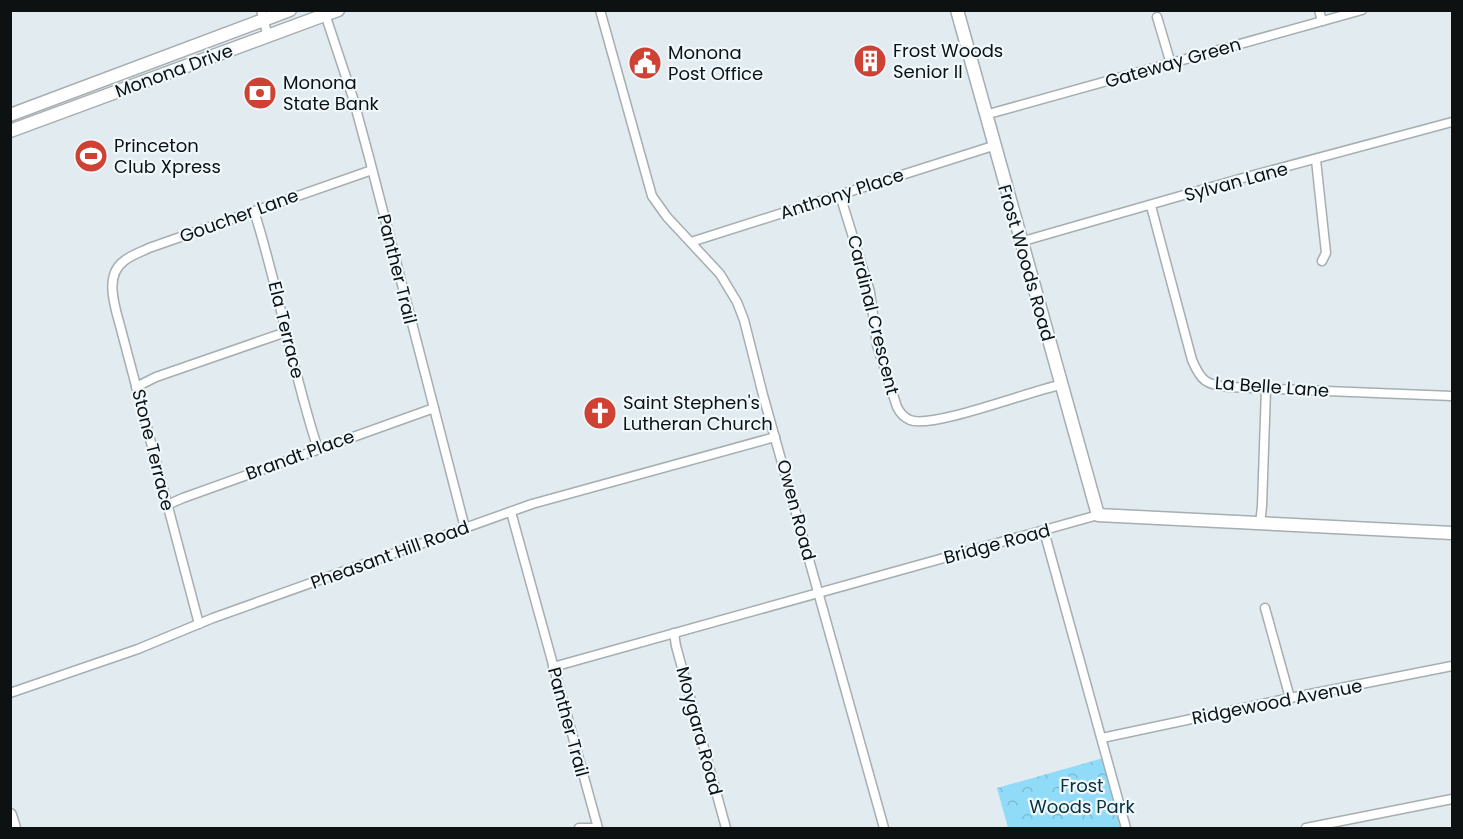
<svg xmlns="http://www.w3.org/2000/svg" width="1463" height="839" font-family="Poppins,sans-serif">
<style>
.park{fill:url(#park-crowns)}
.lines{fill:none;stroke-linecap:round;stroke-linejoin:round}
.street-casing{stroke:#a5aeb1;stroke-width:11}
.secondary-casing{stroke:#a5aeb1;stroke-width:15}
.street{stroke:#fff;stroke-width:8}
.secondary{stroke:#fff;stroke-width:12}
.labels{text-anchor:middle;stroke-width:4.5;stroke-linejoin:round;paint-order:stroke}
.poi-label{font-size:18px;fill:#0e1112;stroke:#eff8fc;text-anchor:start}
.street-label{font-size:18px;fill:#0e1112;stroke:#eff8fc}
.park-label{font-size:18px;fill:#09303c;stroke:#eff8fc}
</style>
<defs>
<pattern id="park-crowns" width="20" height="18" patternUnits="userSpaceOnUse" patternTransform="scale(1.5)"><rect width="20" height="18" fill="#90dcf8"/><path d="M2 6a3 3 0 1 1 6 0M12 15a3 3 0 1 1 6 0" fill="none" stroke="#7bbcd4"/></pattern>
</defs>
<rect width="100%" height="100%" fill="#e2ebef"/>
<polygon class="park" points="1107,757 1126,828 1008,828 997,788"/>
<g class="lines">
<g class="street-casing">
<g id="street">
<polyline points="261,10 268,37"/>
<polyline points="600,10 652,196 667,217 720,274 737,302 744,320 763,395 884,828"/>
<polyline points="1319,10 1322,21"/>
<polyline points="324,11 353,98 369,157 465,528"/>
<polyline points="1157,17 1171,64"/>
<polyline points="985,115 1362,10"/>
<polyline points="1316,160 1326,253 1322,261"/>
<path d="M840,195L870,292L877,345L897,407C900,413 903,417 910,420C932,429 1030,391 1060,385"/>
<path d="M1151,206L1192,360C1201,381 1206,385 1229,387L1452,396"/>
<path d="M254,211C279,289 292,371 318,449"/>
<polyline points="691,242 993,146"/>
<polyline points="1020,242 1243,178 1452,122"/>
<polyline points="136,387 156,377 286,332"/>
<polyline points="167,505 183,498 434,408"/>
<polyline points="511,512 598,828"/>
<polyline points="1260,524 1262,506 1266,389"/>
<polyline points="1044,531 1126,828"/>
<polyline points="1265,608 1290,698"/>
<path d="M199,624L122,333C117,312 102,277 124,261C131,255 141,252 149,248L372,170"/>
<polyline points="674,633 676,646 726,828"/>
<polyline points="553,667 1098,515"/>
<polyline points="10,693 138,649 213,618 532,504 775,437"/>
<polyline points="1102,738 1290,698 1452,666"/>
<polyline points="579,828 597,828"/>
<polyline points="1306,828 1452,799"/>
</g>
</g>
<g class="secondary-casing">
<g id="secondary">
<polyline points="957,10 1098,515 1452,533"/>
<polyline points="10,115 290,10"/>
<polyline points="10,131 338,10"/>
<polyline points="10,815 14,828"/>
</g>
</g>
<use href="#street" class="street"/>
<use href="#secondary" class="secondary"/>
</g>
<defs>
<g id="building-disc" transform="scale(1.725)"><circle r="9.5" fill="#ce4133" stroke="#eff8fc"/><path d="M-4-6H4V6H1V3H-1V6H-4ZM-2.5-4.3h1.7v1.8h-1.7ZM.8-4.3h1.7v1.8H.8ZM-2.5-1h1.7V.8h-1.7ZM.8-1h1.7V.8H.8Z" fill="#fff"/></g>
<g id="civic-disc" transform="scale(1.725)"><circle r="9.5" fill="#ce4133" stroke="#eff8fc"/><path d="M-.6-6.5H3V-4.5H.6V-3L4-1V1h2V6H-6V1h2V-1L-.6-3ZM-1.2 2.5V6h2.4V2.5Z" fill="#fff"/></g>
<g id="bank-disc" transform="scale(1.725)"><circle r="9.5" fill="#ce4133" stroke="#eff8fc"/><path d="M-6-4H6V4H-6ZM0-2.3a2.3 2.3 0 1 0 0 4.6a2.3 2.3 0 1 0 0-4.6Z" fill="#fff"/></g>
<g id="stadium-disc" transform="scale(1.725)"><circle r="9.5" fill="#ce4133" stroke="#eff8fc"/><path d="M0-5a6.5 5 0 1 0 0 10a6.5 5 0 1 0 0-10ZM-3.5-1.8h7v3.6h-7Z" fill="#fff"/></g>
<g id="church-disc" transform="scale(1.725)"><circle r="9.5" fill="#ce4133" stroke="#eff8fc"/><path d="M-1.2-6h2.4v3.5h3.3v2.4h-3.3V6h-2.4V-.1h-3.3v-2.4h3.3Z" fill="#fff"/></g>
</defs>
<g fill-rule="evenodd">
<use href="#building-disc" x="870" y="61"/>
<use href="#civic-disc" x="645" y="63"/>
<use href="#bank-disc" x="260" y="93"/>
<use href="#stadium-disc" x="91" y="156"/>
<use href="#church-disc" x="600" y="413"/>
</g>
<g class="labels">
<g class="poi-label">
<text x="893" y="57">Frost Woods<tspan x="893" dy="21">Senior II</tspan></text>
<text x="668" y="59">Monona<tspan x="668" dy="21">Post Office</tspan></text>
<text x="283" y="89">Monona<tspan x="283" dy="21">State Bank</tspan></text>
<text x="114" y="152">Princeton<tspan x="114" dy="21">Club Xpress</tspan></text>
<text x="623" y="409">Saint Stephen's<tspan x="623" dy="21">Lutheran Church</tspan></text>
</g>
<g class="street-label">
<text transform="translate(1173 63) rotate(-16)" y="6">Gateway Green</text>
<text transform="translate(174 71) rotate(-20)" y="6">Monona Drive</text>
<text transform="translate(1236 182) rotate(-15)" y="6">Sylvan Lane</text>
<text transform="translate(842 194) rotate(-18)" y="6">Anthony Place</text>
<text transform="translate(239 216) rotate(-20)" y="6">Goucher Lane</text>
<text transform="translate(1026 263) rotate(74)" y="6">Frost Woods Road</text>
<text transform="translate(397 269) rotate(76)" y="6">Panther Trail</text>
<text transform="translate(873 315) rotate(76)" y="6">Cardinal Crescent</text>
<text transform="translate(286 330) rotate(76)" y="6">Ela Terrace</text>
<text transform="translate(1272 387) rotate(4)" y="6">La Belle Lane</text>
<text transform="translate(153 450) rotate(76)" y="6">Stone Terrace</text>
<text transform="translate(300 455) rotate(-20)" y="6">Brandt Place</text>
<text transform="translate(796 510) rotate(75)" y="6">Owen Road</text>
<text transform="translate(997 544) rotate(-15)" y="6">Bridge Road</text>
<text transform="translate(390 555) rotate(-20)" y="6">Pheasant Hill Road</text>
<text transform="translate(1277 702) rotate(-11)" y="6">Ridgewood Avenue</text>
<text transform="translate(568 722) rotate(75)" y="6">Panther Trail</text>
<text transform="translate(699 731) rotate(75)" y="6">Moygara Road</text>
</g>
<g class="park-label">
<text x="1082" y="792">Frost<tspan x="1082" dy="21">Woods Park</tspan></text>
</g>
</g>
<rect width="1463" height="839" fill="none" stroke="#0e1112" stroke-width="24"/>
</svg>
